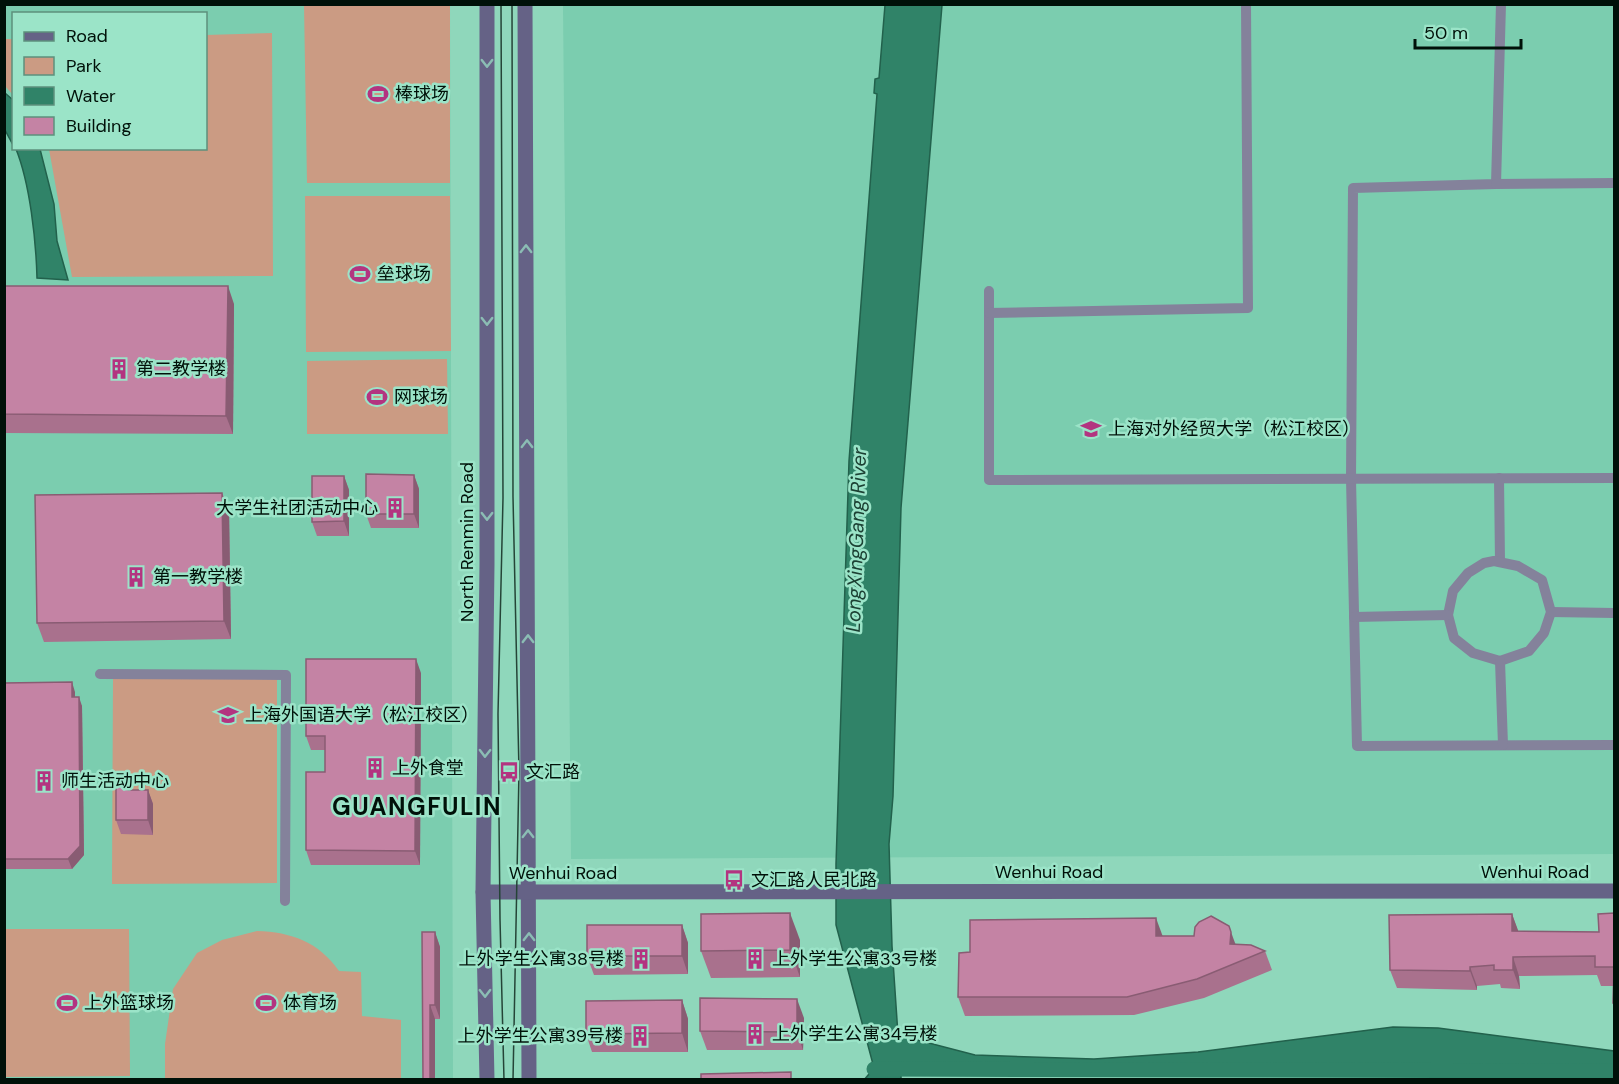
<svg xmlns="http://www.w3.org/2000/svg" width="1619" height="1084" font-family="'DM Sans','Noto Sans SC',sans-serif">
<style>
.built{fill:#7bcdaf;fill-rule:evenodd}
.green{fill:#cb9b83}
.water{fill:#308368;stroke:#22614c;stroke-width:1.5}
.lines{fill:none;stroke-linecap:round;stroke-linejoin:round}
.canal{stroke:#308368;stroke-width:15}
.pedestrian{stroke:#84829b;stroke-width:10}
.secondary{stroke:#656286;stroke-width:15}
.tram{stroke:#254437;stroke-width:1.5}
.wall{fill:#a9718d}
.shaded-wall{fill:#895c73}
.building{fill:#c483a4;stroke:#895c73;stroke-width:1.5}
.oneway{stroke:#8bbdb4}
.labels{text-anchor:middle;stroke-width:5;stroke-linejoin:round;paint-order:stroke}
.poi-label{font-size:18px;fill:#001109;stroke:#9be4c8;text-anchor:start}
.street-label{font-size:18px;fill:#001109;stroke:#9be4c8}
.water-label{font-size:20px;font-style:italic;fill:#1c4033;stroke:#9be4c8}
.district-label{font-size:24px;font-weight:bold;letter-spacing:1.5px;fill:#001109;stroke:#9be4c8}
</style>
<rect width="100%" height="100%" fill="#8fd7bb"/>
<g class="built">
<path d="M5,5H450L453,1079L5,1080ZM14,14H206V148H14Z"/>
<polygon points="563,5 1614,5 1614,854 571,859"/>
</g>
<g class="green">
<polygon points="304,5 450,5 450,183 307,183"/>
<polygon points="272,33 273,276 72,277 49,149 206,148 206,35"/>
<polygon points="5,39 13,39 13,95 5,86"/>
<polygon points="305,196 450,196 451,351 306,352"/>
<polygon points="447,359 448,434 307,434 307,361"/>
<polygon points="113,677 277,678 277,883 112,884"/>
<polygon points="5,929 129,929 130,1076 5,1077"/>
<path d="M257,931C291,932 319,942 339,971L361,972L362,1016L401,1020V1079H165V1044L173,989L197,953L222,940Z"/>
</g>
<g class="water">
<polygon points="885,5 942,5 901,508 893,796 889,844 892,946 898,1035 975,1055 1094,1059 1198,1052 1393,1027 1438,1028 1614,1051 1614,1066 901,1069 901,1079 864,1080 874,1068 836,925 836,864 849,461 877,94 874,93 875,79 879,78"/>
<polygon points="5,93 13,100 13,145 5,130"/>
<path d="M16,149H40L54,204L57,241L68,280L37,278C36,240 30,184 16,149Z"/>
</g>
<g class="lines">
<polyline class="canal" points="874,1069 1614,1071"/>
<g class="pedestrian">
<polyline points="1501,4 1496,184 1353,188 1351,479 1357,746 1614,745"/>
<polyline points="1496,184 1614,183"/>
<polyline points="989,291 989,480 1614,478"/>
<polyline points="989,313 1248,308 1246,4"/>
<polyline points="1499,478 1500,562"/>
<polygon points="1494,561 1518,566 1542,580 1551,612 1544,633 1529,651 1500,661 1473,653 1454,638 1448,615 1453,591 1468,573 1484,563"/>
<polyline points="1551,612 1614,613"/>
<polyline points="1354,617 1448,615"/>
<polyline points="1500,661 1503,745"/>
<polyline points="100,674 286,675 285,901"/>
</g>
<g class="secondary">
<polyline points="525,4 529,1080"/>
<polyline points="483,892 1614,891"/>
<polyline points="487,1080 483,892 487,564 487,4"/>
</g>
<g class="tram">
<polyline points="501,4 503,498 498,714 500,919 504,1080"/>
<polyline points="512,4 513,497 519,771 513,1080"/>
</g>
</g>
<g class="wall">
<polygon points="4,286 234,304 233,434 4,433"/>
<polygon points="414,475 419,489 419,528 371,528 366,514"/>
<polygon points="344,476 349,490 349,536 317,536 312,522"/>
<polygon points="222,493 229,511 231,639 44,642 37,623"/>
<polygon points="421,673 420,865 311,865 306,850 325,772 325,750 311,750 306,736"/>
<polygon points="4,683 75,692 75,697 82,706 84,855 72,869 4,869"/>
<polygon points="127,786 129,790 148,790 153,804 153,835 121,834 116,820"/>
<polygon points="1614,913 1614,1008 1613,1003 1613,986 1601,986 1597,975 1519,976 1520,989 1501,988 1500,984 1477,986 1477,990 1397,988 1390,970 1512,914 1518,931 1599,932"/>
<polygon points="682,925 688,943 688,974 594,975 587,956"/>
<polygon points="422,932 435,932 440,947 440,1019 435,1019 435,1080"/>
<polygon points="1162,936 1235,944 1265,951 1272,970 1204,998 1134,1015 965,1016 958,997"/>
<polygon points="800,940 800,977 711,978 701,951"/>
<polygon points="682,1000 688,1019 688,1052 592,1052 586,1034"/>
<polygon points="804,1018 803,1050 707,1050 700,1031"/>
</g>
<g class="shaded-wall">
<polygon points="228,286 234,304 233,434 226,416"/>
<polygon points="414,475 419,489 419,528 414,514"/>
<polygon points="344,476 349,490 349,536 344,521"/>
<polygon points="222,493 229,511 231,639 224,621"/>
<polygon points="416,659 421,673 420,865 415,851"/>
<polygon points="72,682 75,692 75,706 72,697"/>
<polygon points="79,697 82,706 84,855 72,869 68,859"/>
<polygon points="148,790 153,804 153,835 148,820"/>
<polygon points="790,913 800,940 800,977 790,950"/>
<polygon points="1512,914 1519,933 1512,931"/>
<polygon points="1156,918 1163,937 1156,936"/>
<polygon points="682,925 688,943 688,974 682,956"/>
<polygon points="435,932 440,947 440,1019 435,1005"/>
<polygon points="1231,932 1238,951 1230,944"/>
<polygon points="1513,957 1519,976 1520,989 1513,970"/>
<polygon points="1470,967 1477,986 1477,990 1470,971"/>
<polygon points="797,999 804,1018 803,1050 797,1032"/>
<polygon points="682,1000 688,1019 688,1052 682,1033"/>
<polygon points="430,1005 435,1019 435,1080 430,1080"/>
</g>
<g class="building">
<polygon points="4,286 228,286 226,416 4,414"/>
<polygon points="366,474 414,475 414,514 366,514"/>
<polygon points="312,476 344,476 344,521 312,522"/>
<polygon points="222,493 224,621 37,623 35,495"/>
<polygon points="306,659 416,659 415,851 306,850 306,772 325,772 325,736 306,736"/>
<polygon points="72,682 72,697 79,697 80,846 68,859 4,859 4,683"/>
<polygon points="116,785 127,786 128,790 148,790 148,820 116,820"/>
<polygon points="790,913 790,950 701,951 701,914"/>
<polygon points="1614,913 1614,1003 1613,1003 1614,967 1595,967 1595,956 1513,957 1513,970 1494,970 1494,965 1470,967 1470,971 1390,970 1389,915 1512,914 1512,931 1599,932 1598,914"/>
<polygon points="1211,916 1229,926 1231,932 1230,944 1251,945 1265,951 1197,979 1127,997 958,997 959,953 970,952 970,920 1156,918 1156,936 1194,936 1195,927 1199,922"/>
<rect x="587" y="925" width="95" height="31"/>
<polygon points="422,932 435,932 435,1005 430,1005 430,1080 423,1080"/>
<polygon points="700,998 797,999 797,1032 700,1031"/>
<polygon points="682,1000 682,1033 586,1034 586,1001"/>
<polygon points="791,1072 791,1080 701,1080 701,1074"/>
</g>
<defs><path id="oneway-chevron" d="M-2-3.5L2.5 0L-2 3.5" fill="none" stroke-width="1.6" stroke-linecap="round" stroke-linejoin="round" transform="scale(1.5)"/></defs>
<g class="oneway">
<use href="#oneway-chevron" transform="translate(487 63) rotate(90)"/>
<use href="#oneway-chevron" transform="translate(526 249) rotate(-90)"/>
<use href="#oneway-chevron" transform="translate(487 321) rotate(90)"/>
<use href="#oneway-chevron" transform="translate(527 444) rotate(-90)"/>
<use href="#oneway-chevron" transform="translate(487 516) rotate(90)"/>
<use href="#oneway-chevron" transform="translate(528 639) rotate(-90)"/>
<use href="#oneway-chevron" transform="translate(485 753) rotate(91)"/>
<use href="#oneway-chevron" transform="translate(528 834) rotate(-90)"/>
<use href="#oneway-chevron" transform="translate(529 937) rotate(-90)"/>
<use href="#oneway-chevron" transform="translate(485 993) rotate(89)"/>
</g>
<defs>
<g id="stadium-bare" transform="scale(1.62)"><path d="M0-5a6.5 5 0 1 0 0 10a6.5 5 0 1 0 0-10ZM-3.5-1.8h7v3.6h-7Z" fill="#b33480" stroke="#9be4c8" stroke-width="2.5" paint-order="stroke"/></g>
<g id="building-bare" transform="scale(1.62)"><path d="M-4-6H4V6H1V3H-1V6H-4ZM-2.5-4.3h1.7v1.8h-1.7ZM.8-4.3h1.7v1.8H.8ZM-2.5-1h1.7V.8h-1.7ZM.8-1h1.7V.8H.8Z" fill="#b33480" stroke="#9be4c8" stroke-width="2.5" paint-order="stroke"/></g>
<g id="university-bare" transform="scale(1.62)"><path d="M0-5L7-2L0 1L-7-2ZM-4 1L0 2.5L4 1V4Q0 6-4 4Z" fill="#b33480" stroke="#9be4c8" stroke-width="2.5" paint-order="stroke"/></g>
<g id="bus-bare" transform="scale(1.62)"><path d="M-5-6H5V4H4V6H2V4H-2V6H-4V4H-5ZM-3.5-4V0h7V-4ZM-3.5 1.2v1.5H-2V1.2ZM2 1.2v1.5H3.5V1.2Z" fill="#b33480" stroke="#9be4c8" stroke-width="2.5" paint-order="stroke"/></g>
</defs>
<g fill-rule="evenodd">
<use href="#stadium-bare" x="378" y="94"/>
<use href="#stadium-bare" x="360" y="274"/>
<use href="#building-bare" x="119" y="369"/>
<use href="#stadium-bare" x="377" y="397"/>
<use href="#university-bare" x="1091" y="429"/>
<use href="#building-bare" x="395" y="508"/>
<use href="#building-bare" x="136" y="577"/>
<use href="#university-bare" x="228" y="715"/>
<use href="#building-bare" x="375" y="768"/>
<use href="#bus-bare" x="509" y="772"/>
<use href="#building-bare" x="44" y="781"/>
<use href="#bus-bare" x="734" y="880"/>
<use href="#building-bare" x="641" y="959"/>
<use href="#building-bare" x="755" y="959"/>
<use href="#stadium-bare" x="67" y="1003"/>
<use href="#stadium-bare" x="266" y="1003"/>
<use href="#building-bare" x="755" y="1034"/>
<use href="#building-bare" x="640" y="1036"/>
</g>
<g class="labels">
<g class="poi-label">
<text x="395" y="100">棒球场</text>
<text x="377" y="280">垒球场</text>
<text x="136" y="375">第二教学楼</text>
<text x="394" y="403">网球场</text>
<text x="1108" y="435">上海对外经贸大学（松江校区）</text>
<text x="378" y="514" text-anchor="end">大学生社团活动中心</text>
<text x="153" y="583">第一教学楼</text>
<text x="245" y="721">上海外国语大学（松江校区）</text>
<text x="392" y="774">上外食堂</text>
<text x="526" y="778">文汇路</text>
<text x="61" y="787">师生活动中心</text>
<text x="751" y="886">文汇路人民北路</text>
<text x="624" y="965" text-anchor="end">上外学生公寓38号楼</text>
<text x="772" y="965">上外学生公寓33号楼</text>
<text x="84" y="1009">上外篮球场</text>
<text x="283" y="1009">体育场</text>
<text x="772" y="1040">上外学生公寓34号楼</text>
<text x="623" y="1042" text-anchor="end">上外学生公寓39号楼</text>
</g>
<g class="street-label">
<text transform="translate(467 542) rotate(-90)" y="6">North Renmin Road</text>
<text x="1049" y="878">Wenhui Road</text>
<text x="1535" y="878">Wenhui Road</text>
<text x="563" y="879">Wenhui Road</text>
</g>
<g class="water-label">
<text transform="translate(856 540) rotate(-88)" y="7">LongXingGang River</text>
</g>
<g class="district-label">
<text x="417" y="815">GUANGFULIN</text>
</g>
</g>
<rect width="1619" height="1084" fill="none" stroke="#001109" stroke-width="12"/>
<rect x="12" y="12" width="195" height="138" fill="#9be4c8" stroke="#5d907c" stroke-width="1.5"/>
<rect x="24" y="32" width="30" height="9" fill="#656286" stroke="#5d907c" stroke-width="1.5"/>
<text x="66" y="42" font-size="18" fill="#001109">Road</text>
<rect x="24" y="57" width="30" height="18" fill="#cb9b83" stroke="#5d907c" stroke-width="1.5"/>
<text x="66" y="72" font-size="18" fill="#001109">Park</text>
<rect x="24" y="87" width="30" height="18" fill="#308368" stroke="#5d907c" stroke-width="1.5"/>
<text x="66" y="102" font-size="18" fill="#001109">Water</text>
<rect x="24" y="117" width="30" height="18" fill="#c483a4" stroke="#5d907c" stroke-width="1.5"/>
<text x="66" y="132" font-size="18" fill="#001109">Building</text>
<path d="M1415 39v9h106v-9" fill="none" stroke="#001109" stroke-width="3"/>
<text x="1424" y="39" font-size="18" fill="#001109" stroke="#9be4c8" stroke-width="4.5" paint-order="stroke">50 m</text>
</svg>
